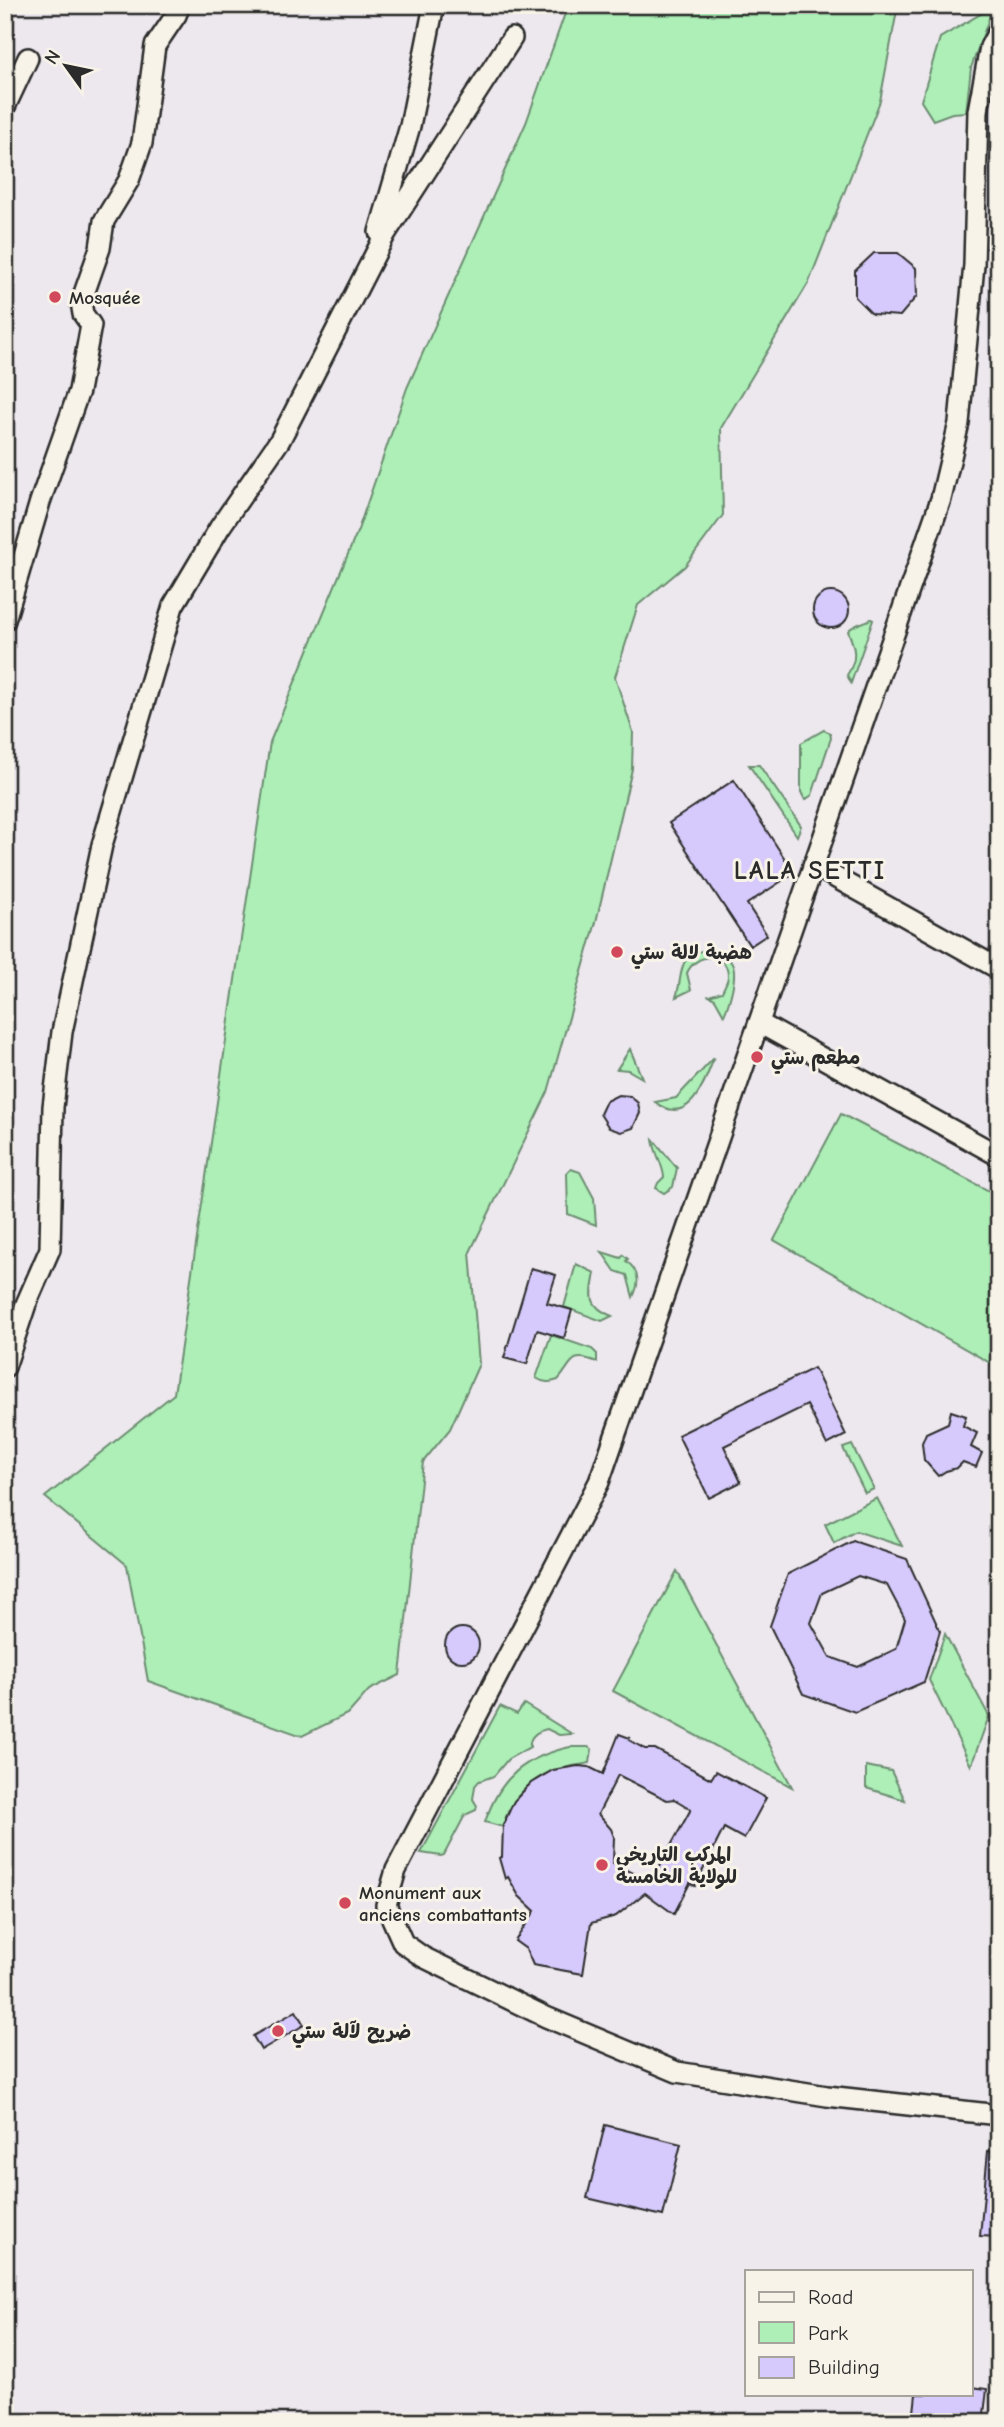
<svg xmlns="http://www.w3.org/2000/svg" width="1004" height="2427" font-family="'Comic Neue','Playpen Sans Arabic',sans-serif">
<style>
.green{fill:#adefb7;stroke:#6c8d71;stroke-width:2}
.building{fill:#d6cafc;stroke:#2b2b2b;stroke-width:2;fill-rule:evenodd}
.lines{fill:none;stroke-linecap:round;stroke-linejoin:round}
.minor-casing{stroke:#2b2b2b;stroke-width:24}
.minor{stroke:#f7f3e8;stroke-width:19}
.poi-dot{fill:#d1495b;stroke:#f7f3e8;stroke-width:2.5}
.labels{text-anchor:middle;stroke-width:6;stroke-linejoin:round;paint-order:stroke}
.poi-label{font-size:19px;font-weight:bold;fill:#2b2b2b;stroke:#f7f3e8;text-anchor:start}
.district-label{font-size:26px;font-weight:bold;letter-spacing:2px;fill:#2b2b2b;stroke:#f7f3e8}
</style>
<rect width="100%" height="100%" fill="#ede7ee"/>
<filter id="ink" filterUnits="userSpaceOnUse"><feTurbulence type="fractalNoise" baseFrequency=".0143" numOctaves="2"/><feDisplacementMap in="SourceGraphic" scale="14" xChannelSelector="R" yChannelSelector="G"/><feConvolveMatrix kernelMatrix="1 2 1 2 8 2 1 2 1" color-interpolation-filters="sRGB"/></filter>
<g filter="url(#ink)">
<g class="green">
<polygon points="568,5 898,5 880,101 809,282 721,428 723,515 685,566 638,605 615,677 633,732 632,769 596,922 548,1092 470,1252 479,1364 450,1429 423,1462 400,1675 369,1690 349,1713 302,1736 148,1681 127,1565 45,1497 174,1394 270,742 358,530 407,388 526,123"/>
<polygon points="992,10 971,68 966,112 952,113 933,120 921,101 940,38 984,12"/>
<path d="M871,619L873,620L851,683L847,675C858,659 855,648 848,631C852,625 864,623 871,619Z"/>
<polygon points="824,730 830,733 831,738 812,795 805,800 801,792 801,743"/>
<polygon points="749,765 759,765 801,826 797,836"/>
<path d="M707,950C739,955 737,973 730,998C728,1005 727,1009 724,1015L715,999L709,996L722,992C724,987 728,981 728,976C728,951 696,952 687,973L691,990L676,997C684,975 675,954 707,950Z"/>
<polygon points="630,1049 642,1078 628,1070 617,1069"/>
<path d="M714,1058C704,1084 689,1128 655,1102L676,1098Z"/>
<polygon points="841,1114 999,1196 999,1368 774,1240"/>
<path d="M653,1139L677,1168L673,1187L664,1193L656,1188L658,1183L664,1177C663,1164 654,1152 653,1139Z"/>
<polygon points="571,1169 580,1172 594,1198 596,1225 568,1214 567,1173"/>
<path d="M602,1252L621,1258L623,1255L628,1259L626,1261C640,1271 640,1283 633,1297L627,1275L615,1271Z"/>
<path d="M576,1264L595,1273C591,1295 587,1306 612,1316L602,1321L564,1307Z"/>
<path d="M551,1335L592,1349L597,1354V1362C569,1351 573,1364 558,1380C550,1383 544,1383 536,1378Z"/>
<polygon points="852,1445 874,1489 865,1493 843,1448"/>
<polygon points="877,1498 902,1546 856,1531 834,1543 825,1524"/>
<polygon points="677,1571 792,1787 613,1691"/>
<polygon points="945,1634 989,1716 971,1766 929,1680"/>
<path d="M524,1704L572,1734L559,1735L547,1729C538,1731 529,1736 530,1747L508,1759L494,1776L479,1781L475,1786L473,1799L477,1806L476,1810L465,1815L444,1855L441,1856L421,1853L500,1706L517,1714Z"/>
<path d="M570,1747H588L592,1749L590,1763C578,1766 563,1766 552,1771C528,1781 508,1802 503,1827L485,1822C500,1777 525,1757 570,1747Z"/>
<polygon points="866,1766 891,1771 905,1800 866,1788"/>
</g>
<g class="building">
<polygon points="874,253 898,253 916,268 917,296 900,316 872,314 855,297 855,271"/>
<circle cx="831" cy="610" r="18"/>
<polygon points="734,780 794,873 747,904 767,935 750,946 669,823"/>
<polygon points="618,1095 630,1096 638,1103 640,1113 633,1128 621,1132 609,1128 600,1114 606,1101"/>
<polygon points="531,1268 556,1275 547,1303 572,1310 564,1338 537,1330 527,1364 504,1358"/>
<polygon points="814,1368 846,1435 827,1445 807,1405 724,1446 741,1482 709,1498 678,1435"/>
<polygon points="951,1411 966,1416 963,1426 977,1433 971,1447 982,1453 976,1467 963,1462 957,1468 946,1471 938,1476 924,1460 922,1443 926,1433 948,1423"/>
<path d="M853,1541L907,1559L940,1631L924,1682L855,1712L803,1694L770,1626L788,1574ZM858,1576L887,1585L905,1619L896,1649L858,1667L830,1657L811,1623L822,1593Z"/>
<circle cx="462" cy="1645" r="17"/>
<path d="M619,1734L630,1738L629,1740L645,1749H655L711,1779L716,1771L766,1798L744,1839L724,1828L695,1886L690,1883L674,1914L645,1893L616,1916L591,1923L583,1974L533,1965L526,1949L515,1941L535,1911L519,1896L508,1877L505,1879L499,1858L502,1857L503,1825L514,1801L531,1783L553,1770L578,1766L589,1767L603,1774ZM618,1775L667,1800L674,1799L691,1809L651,1882L613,1863L614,1837L611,1829L598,1814Z"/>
<polygon points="296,2011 304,2025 261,2050 253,2036"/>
<polygon points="605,2125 681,2144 663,2216 587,2198"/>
<polygon points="988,2151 999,2152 999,2237 980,2236"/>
<polygon points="971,2387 987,2389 983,2422 913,2422 916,2394 971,2394"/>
</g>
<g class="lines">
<g class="minor-casing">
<g id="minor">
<polyline points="999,30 990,47 978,111 974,265 959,423 941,499 599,1482 396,1870 386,1905 403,1943 423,1957 546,2017 677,2072 827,2096 999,2115"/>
<polyline points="5,107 28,58"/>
<polyline points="379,232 410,126 434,5"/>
<polyline points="5,620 40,502 79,391 91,325 83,314 81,302 100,248 104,221 129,180 142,143 155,46 176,15 180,5"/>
<polyline points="813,865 999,969"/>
<polyline points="759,1023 999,1156"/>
<polyline points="5,1367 26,1304 50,1249 53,1107 62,1032 102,845 173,606 220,527 280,440 386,233 512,38"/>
</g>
</g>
<use href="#minor" class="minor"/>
</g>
</g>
<g class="poi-dot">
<circle cx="55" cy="297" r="7"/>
<circle cx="617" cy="952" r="7"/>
<circle cx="757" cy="1057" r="7"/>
<circle cx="602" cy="1865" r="7"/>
<circle cx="345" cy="1903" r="7"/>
<circle cx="278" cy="2031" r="7"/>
</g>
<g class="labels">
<g class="poi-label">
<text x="69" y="304">Mosquée</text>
<text x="631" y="959">هضبة لالة ستي</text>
<text x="771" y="1064">مطعم ستي</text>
<text x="616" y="1861">المركب التاريخي<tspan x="616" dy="22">للولاية الخامسة</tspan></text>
<text x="359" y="1899">Monument aux<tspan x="359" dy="22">anciens combattants</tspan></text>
<text x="292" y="2038">ضريح لآلة ستي</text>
</g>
<g class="district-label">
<text x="810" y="879">LALA SETTI</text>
</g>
</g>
<rect width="1004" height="2427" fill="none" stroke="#f7f3e8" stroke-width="28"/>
<rect x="14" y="14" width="976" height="2399" fill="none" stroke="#2b2b2b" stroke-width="2.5" filter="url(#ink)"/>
<rect x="745" y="2270" width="228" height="126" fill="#f7f3e8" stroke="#a5a39c" stroke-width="2"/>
<rect x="759" y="2292" width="35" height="10" fill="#f7f3e8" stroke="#a5a39c" stroke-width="2"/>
<text x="808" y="2304" font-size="21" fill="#2b2b2b">Road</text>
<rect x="759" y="2322" width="35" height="21" fill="#adefb7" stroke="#a5a39c" stroke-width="2"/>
<text x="808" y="2340" font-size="21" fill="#2b2b2b">Park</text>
<rect x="759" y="2357" width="35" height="21" fill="#d6cafc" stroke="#a5a39c" stroke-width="2"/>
<text x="808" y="2374" font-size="21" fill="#2b2b2b">Building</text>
<g transform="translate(66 66) rotate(303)" stroke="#f7f3e8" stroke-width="5" paint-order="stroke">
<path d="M0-5L12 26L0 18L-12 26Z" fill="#2b2b2b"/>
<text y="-10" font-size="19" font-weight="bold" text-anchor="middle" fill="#2b2b2b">N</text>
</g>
</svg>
